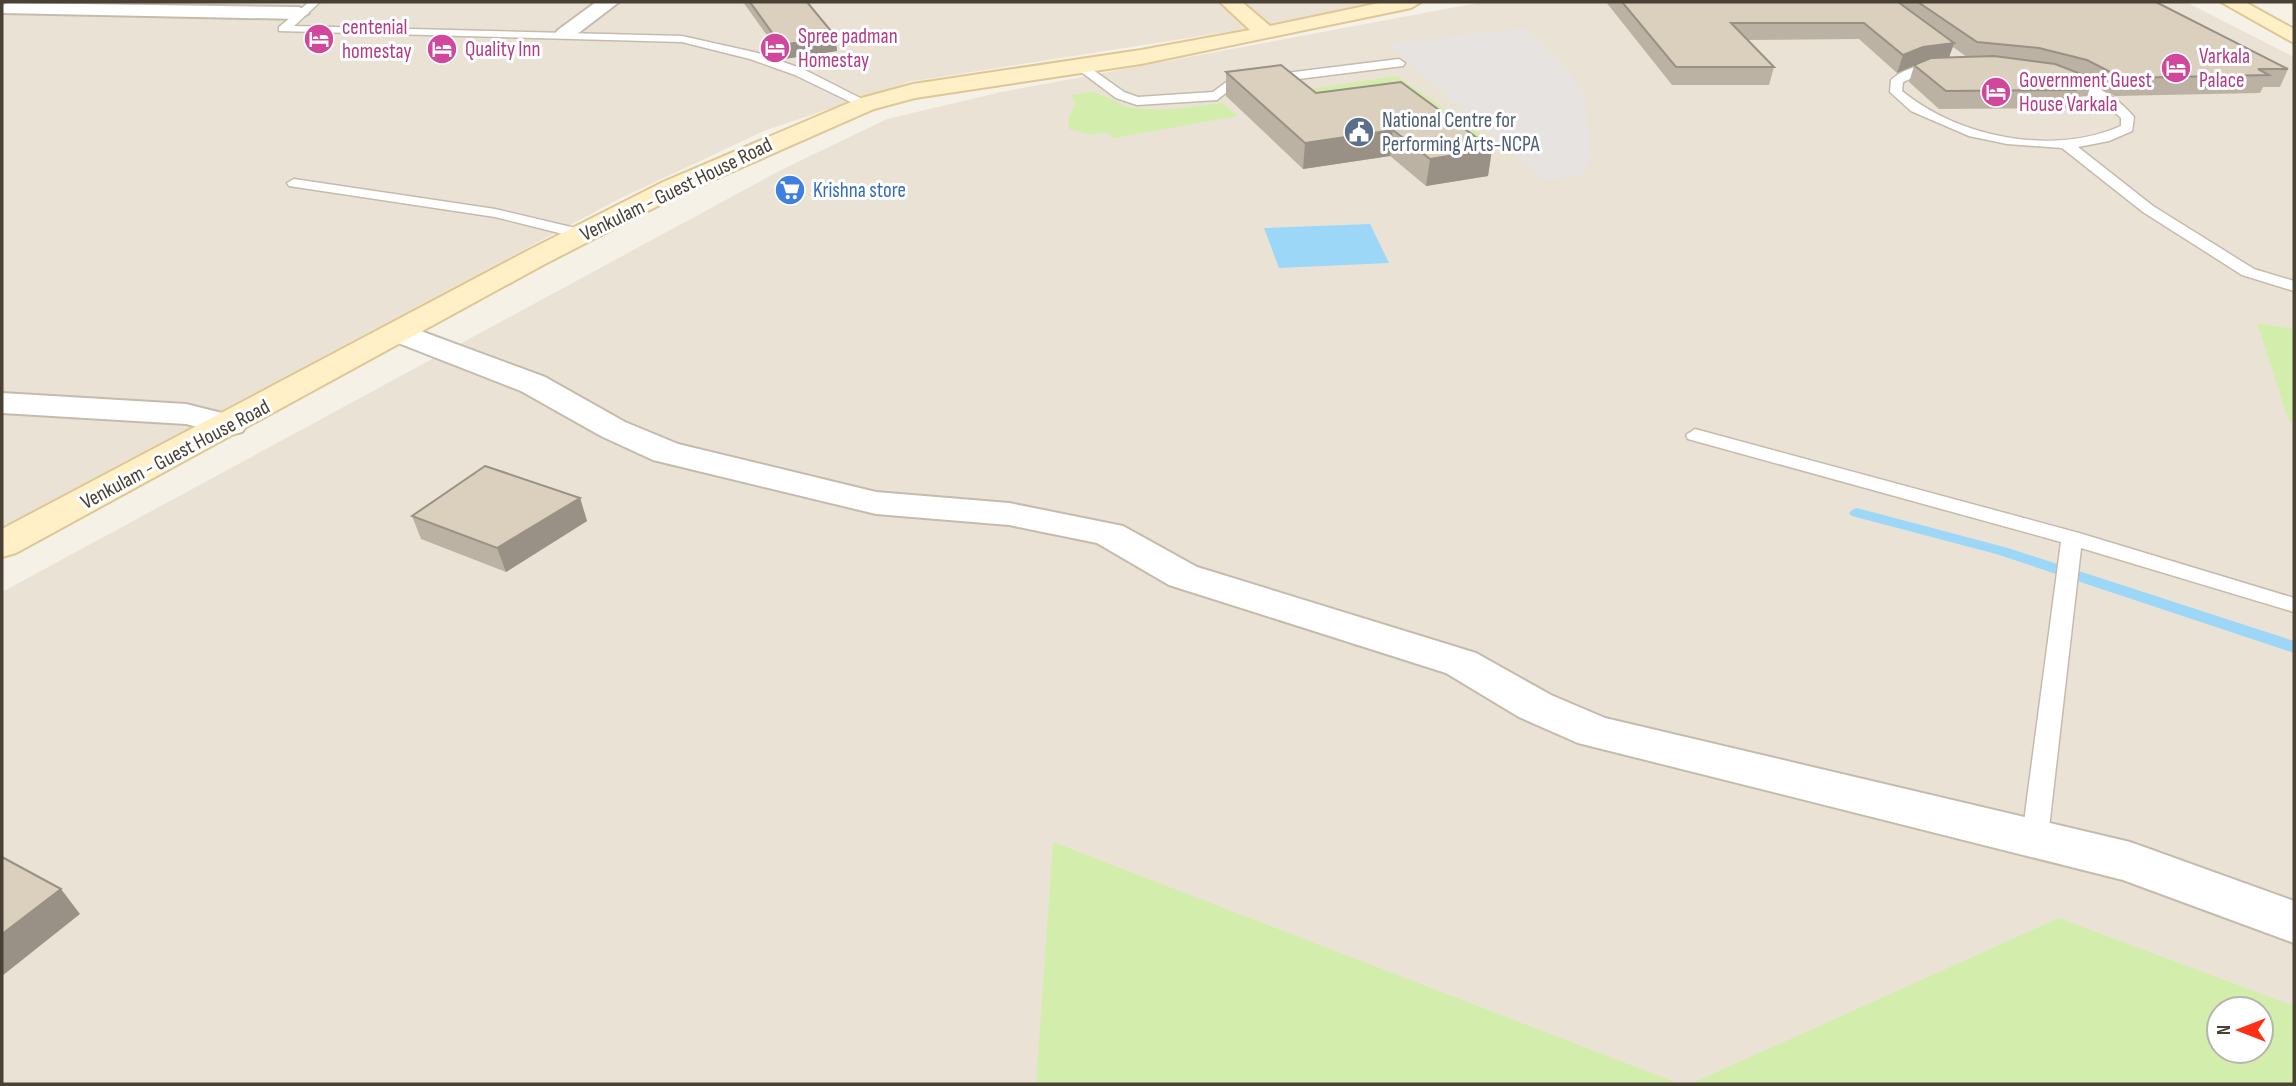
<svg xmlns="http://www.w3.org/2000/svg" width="2296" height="1086" font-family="'Sofia Sans Condensed',sans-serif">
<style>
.residential{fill:#eae3d5;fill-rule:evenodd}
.green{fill:#d3eeac;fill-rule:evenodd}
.parking{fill:#e6e3e0}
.water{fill:#9dd7f8}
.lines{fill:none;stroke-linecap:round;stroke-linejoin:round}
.stream{fill:#9dd7f8;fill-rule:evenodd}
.lane-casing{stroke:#c5bbac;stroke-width:3}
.street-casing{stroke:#c5bbac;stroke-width:4}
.secondary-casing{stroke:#dec794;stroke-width:4}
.lane{fill:#fff;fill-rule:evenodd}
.street{fill:#fff;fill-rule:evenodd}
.secondary{fill:#fff0c8;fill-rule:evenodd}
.wall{fill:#bcb2a3;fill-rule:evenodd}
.shaded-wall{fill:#999185}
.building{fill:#dbcfbe;stroke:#999185;stroke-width:2}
.labels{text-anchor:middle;stroke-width:6;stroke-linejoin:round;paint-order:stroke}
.far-hotel-label{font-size:21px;fill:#b23c85;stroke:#fff;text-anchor:start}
.far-service-label{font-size:21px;fill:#4e5e75;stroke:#fff;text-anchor:start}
.far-street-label{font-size:21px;fill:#4a4135;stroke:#fff}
.far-shop-label{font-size:21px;fill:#366cbe;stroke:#fff;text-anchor:start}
</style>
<rect width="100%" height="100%" fill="#f5f1e7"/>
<g class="residential">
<polygon points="2,2 1374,2 1265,26 908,82 764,131 621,198 2,527"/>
<path d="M1483,2H2186L2294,57V1084H2V592L781,170L887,119L1001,92ZM2219,1009H2261V1051H2219Z"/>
</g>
<g class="green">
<polygon points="1397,76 1492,142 1480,144 1316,107 1296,91"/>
<path d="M1092,92C1111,96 1117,106 1133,108C1162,113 1194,106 1223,103L1238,116L1114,138L1106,132L1092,135L1069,129L1068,120L1075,103L1071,95Z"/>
<polygon points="2257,323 2294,329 2294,423 2289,422"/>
<polygon points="1053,842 1680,1084 1036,1084"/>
<path d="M2059,918L2294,1006V1084H1690ZM2261,1009V1051H2219V1009Z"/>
</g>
<polygon class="parking" points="1525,28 1570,73 1585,96 1591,156 1581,176 1544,180 1387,44"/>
<polygon class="water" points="1370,224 1389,263 1279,268 1264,228"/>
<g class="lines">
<polygon class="stream" points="1857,508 2008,548 2294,641 2294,653 1996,554 1852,516 1849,513 1852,510"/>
<g class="lane-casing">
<g id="lane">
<polygon points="309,2 320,2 294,26 682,36 758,53 803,69 872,104 861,107 795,75 750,59 682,42 279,31 279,27"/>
<polygon points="1399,59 1405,63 1403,66 1233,87 1217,100 1137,105 1116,98 1072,65 1082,62 1124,92 1138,97 1213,92 1229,80"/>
<path d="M1958,62C2015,60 2096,70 2134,117L2132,131L2109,141L2078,147L2153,206L2254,269L2294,281V291L2242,275L2143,212L2062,148L2007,144L1969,136L1911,111L1890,92L1891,80C1908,64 1936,63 1958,62ZM1967,69C2023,72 2079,77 2121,118V126C2053,156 1959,138 1902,91L1903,82L1924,73Z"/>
<polygon points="294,179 495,209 588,231 591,234 583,239 495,217 289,186 287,183"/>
<polygon points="1695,429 2079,533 2294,598 2294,612 2081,548 2048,837 2044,844 2035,847 2026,844 2022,837 2061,542 1688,439 1686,435"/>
</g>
</g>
<g class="street-casing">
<g id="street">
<polygon points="596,2 619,2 572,38 558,38 555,34 558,30"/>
<polygon points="8,3 299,7 309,13 299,19 2,13 2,5"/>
<polygon points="399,323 545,377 625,422 678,444 876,492 1009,503 1123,526 1197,567 1476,653 1551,695 1605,718 2130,842 2294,901 2294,943 2123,880 1578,743 1519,717 1446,673 1169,585 1097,543 1009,525 876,514 653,460 601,436 521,391 388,339 383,332 388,325"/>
<polygon points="2,393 186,404 242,418 247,425 242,432 230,435 186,424 2,413"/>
</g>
</g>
<g class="secondary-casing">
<g id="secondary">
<polygon points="1220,2 1242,2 1270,26 1384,2 1421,2 1411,8 1141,64 915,98 874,109 681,194 543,265 16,553 2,557 2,529 523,253 663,182 858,99 913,84 1141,50 1250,30"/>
<polygon points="2221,2 2245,2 2294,29 2294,43"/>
</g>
</g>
<use href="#lane" class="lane"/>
<use href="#street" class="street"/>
<use href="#secondary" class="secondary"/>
</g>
<g class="wall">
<polygon points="743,2 807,2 837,51 784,59"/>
<path d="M1606,2H2156L2288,69L2280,87H2263L2260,93L2115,96L2092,84L2087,96L2072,97L2068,108L1939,109L1909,82L1914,66L1897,73L1859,39L1747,40L1774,67L1769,85H1672ZM1953,47L1967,57H1949Z"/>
<polygon points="1226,72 1316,93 1492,149 1488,176 1426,186 1390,156 1303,169 1226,96"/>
<polygon points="580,498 587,521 506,572 421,539 412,516"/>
</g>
<g class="shaded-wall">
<polygon points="836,37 837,51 784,59 781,45"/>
<polygon points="1954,43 1948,60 1918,64 1897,73 1903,55 1923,47"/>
<polygon points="1393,130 1390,156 1303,169 1305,143"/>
<polygon points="1492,149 1488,176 1426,186 1430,159"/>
<polygon points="580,498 587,521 506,572 497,548"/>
<polygon points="61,889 80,914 2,976 2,934"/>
</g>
<g class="building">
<polygon points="750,2 807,2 836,37 781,45"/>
<polygon points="1622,2 1898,2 1954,43 1923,47 1903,55 1864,23 1731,23 1774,67 1676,67"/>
<polygon points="1918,2 2156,2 2288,69 2258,69 2269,75 2122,78 2087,60 2039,48 1977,42"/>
<polygon points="1994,56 2055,64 2094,79 2062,80 2075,90 1946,91 1914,65 1931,58"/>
<polygon points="1281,65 1316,93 1401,82 1492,149 1430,159 1393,130 1305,143 1226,72"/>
<polygon points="485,466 580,498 497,548 412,516"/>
<polygon points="2,857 61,889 2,934"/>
</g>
<defs>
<g id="hotel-disc" transform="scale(1.575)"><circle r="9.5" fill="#d1479c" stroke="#fff"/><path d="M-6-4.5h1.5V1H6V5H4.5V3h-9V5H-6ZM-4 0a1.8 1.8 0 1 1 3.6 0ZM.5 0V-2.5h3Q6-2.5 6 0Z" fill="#fff"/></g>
<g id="civic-disc" transform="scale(1.575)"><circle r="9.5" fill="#5c6f8a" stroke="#fff"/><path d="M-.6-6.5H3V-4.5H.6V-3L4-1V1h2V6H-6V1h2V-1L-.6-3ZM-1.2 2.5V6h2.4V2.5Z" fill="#fff"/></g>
<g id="supermarket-disc" transform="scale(1.575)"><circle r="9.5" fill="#3f7fe0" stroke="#fff"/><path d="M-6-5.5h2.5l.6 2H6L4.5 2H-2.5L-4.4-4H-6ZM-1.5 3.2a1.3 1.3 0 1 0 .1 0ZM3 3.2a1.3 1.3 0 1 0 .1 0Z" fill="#fff"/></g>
</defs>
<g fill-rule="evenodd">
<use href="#hotel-disc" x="319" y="39"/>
<use href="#hotel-disc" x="775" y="48"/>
<use href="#hotel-disc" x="442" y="49"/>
<use href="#hotel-disc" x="2176" y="68"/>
<use href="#hotel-disc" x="1996" y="92"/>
<use href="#civic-disc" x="1359" y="132"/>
<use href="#supermarket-disc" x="790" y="190"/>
</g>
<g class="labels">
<g class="far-hotel-label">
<text x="342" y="34">centenial<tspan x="342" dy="24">homestay</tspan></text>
<text x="798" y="43">Spree padman<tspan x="798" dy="24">Homestay</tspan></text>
<text x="465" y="56">Quality Inn</text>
<text x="2199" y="63">Varkala<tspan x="2199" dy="24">Palace</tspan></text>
<text x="2019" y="87">Government Guest<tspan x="2019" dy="24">House Varkala</tspan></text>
</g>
<g class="far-service-label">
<text x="1382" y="127">National Centre for<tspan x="1382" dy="24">Performing Arts-NCPA</tspan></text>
</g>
<g class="far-street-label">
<text transform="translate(676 189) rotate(-26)" y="7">Venkulam - Guest House Road</text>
<text transform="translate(175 454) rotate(-28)" y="7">Venkulam - Guest House Road</text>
</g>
<g class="far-shop-label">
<text x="813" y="197">Krishna store</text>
</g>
</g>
<rect width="2296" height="1086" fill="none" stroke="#4a4135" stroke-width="7"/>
<g transform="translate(2240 1030) rotate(270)"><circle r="33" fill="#ffffff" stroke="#b7b3ae" stroke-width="2"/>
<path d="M0-5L12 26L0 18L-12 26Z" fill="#ff2f15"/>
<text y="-10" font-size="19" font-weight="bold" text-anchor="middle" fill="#4a4135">N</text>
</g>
</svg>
